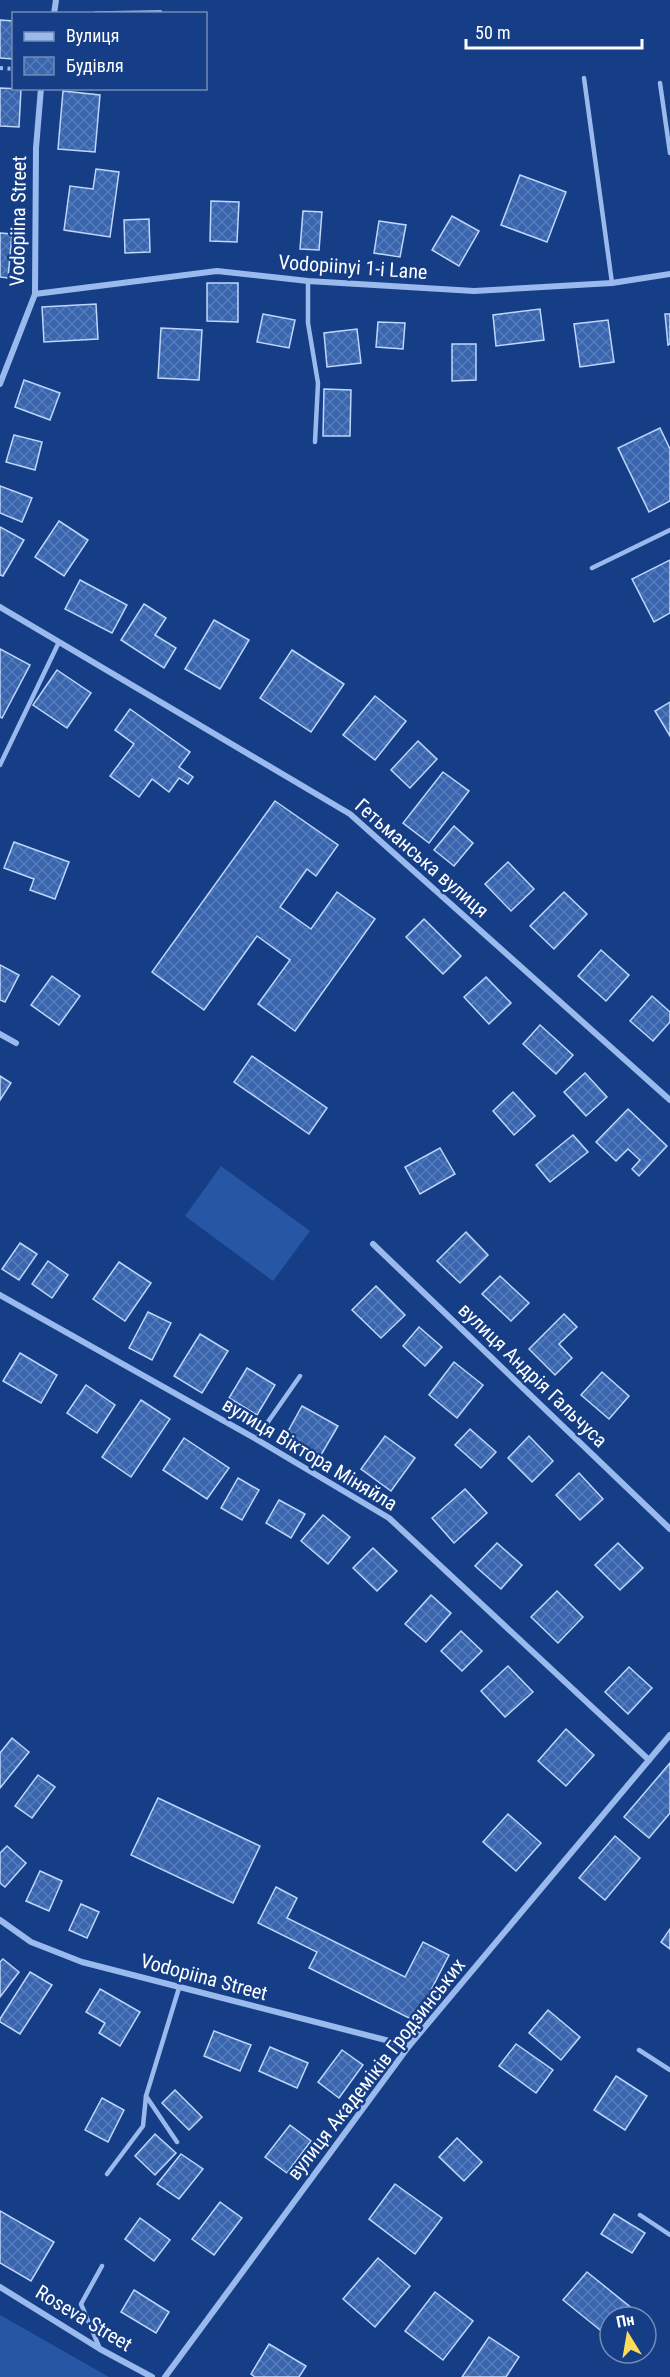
<svg xmlns="http://www.w3.org/2000/svg" width="670" height="2377" font-family="'Roboto Condensed',sans-serif">
<style>
.grass{fill:#2756a5}
.building{fill:url(#building-cross-hatch);stroke:#bfd6fb;stroke-width:1.5}
.lines{fill:none;stroke-linecap:round;stroke-linejoin:round}
.path{stroke:#9abaee;stroke-width:4;stroke-dasharray:3 4.5;stroke-linecap:butt}
.lane{stroke:#9abaee;stroke-width:4.5}
.street{stroke:#9abaee;stroke-width:6}
.labels{text-anchor:middle;stroke-width:5;stroke-linejoin:round;paint-order:stroke}
.street-label{font-size:20px;fill:#fff;stroke:#153e86}
</style>
<defs>
<pattern id="building-cross-hatch" width="8" height="8" patternUnits="userSpaceOnUse" patternTransform="scale(1.5)"><rect width="8" height="8" fill="#3965ae"/><path d="M0 0l8 8M0 8l8-8" fill="none" stroke="#577cba"/></pattern>
</defs>
<rect width="100%" height="100%" fill="#153e86"/>
<g class="grass">
<polygon points="221,1166 310,1231 273,1281 185,1216"/>
<polygon points="0,2315 109,2377 0,2377"/>
</g>
<g class="building">
<polygon points="161,11 162,14 95,14 95,12"/>
<polygon points="0,20 14,21 14,59 0,58"/>
<polygon points="0,88 21,89 19,127 0,126"/>
<polygon points="63,91 100,95 95,152 58,149"/>
<polygon points="96,169 119,172 110,237 64,230 70,186 93,189"/>
<polygon points="520,175 566,192 547,242 501,225"/>
<polygon points="211,201 239,202 237,242 210,241"/>
<polygon points="303,211 322,212 319,250 300,249"/>
<polygon points="452,216 479,231 459,266 432,250"/>
<polygon points="149,219 150,252 125,253 124,220"/>
<polygon points="379,221 406,225 400,257 374,253"/>
<polygon points="0,233 12,234 8,278 0,277"/>
<polygon points="207,283 238,283 238,322 207,321"/>
<polygon points="96,304 98,339 44,342 42,307"/>
<polygon points="540,309 544,340 496,346 493,315"/>
<polygon points="263,314 295,320 289,348 257,342"/>
<polygon points="665,314 670,314 670,344 668,345"/>
<polygon points="608,320 614,362 580,367 574,324"/>
<polygon points="378,322 405,323 403,349 376,347"/>
<polygon points="161,328 202,330 199,380 158,378"/>
<polygon points="357,329 361,363 327,367 324,333"/>
<polygon points="452,344 476,344 476,380 452,381"/>
<polygon points="24,380 60,393 50,420 15,407"/>
<polygon points="324,389 351,390 350,436 323,436"/>
<polygon points="660,428 670,449 670,501 649,512 618,448"/>
<polygon points="14,435 42,442 35,470 6,462"/>
<polygon points="0,486 32,498 22,522 0,513"/>
<polygon points="59,521 88,540 64,576 35,557"/>
<polygon points="0,527 24,540 3,576 0,575"/>
<polygon points="670,560 670,613 654,622 632,579"/>
<polygon points="80,580 127,605 112,633 65,609"/>
<polygon points="144,604 166,618 155,635 176,648 164,668 121,640"/>
<polygon points="214,620 249,640 220,689 185,669"/>
<polygon points="0,649 30,665 2,718 0,717"/>
<polygon points="292,650 344,684 311,732 260,698"/>
<polygon points="57,670 91,693 67,728 33,705"/>
<polygon points="375,696 406,721 375,760 343,735"/>
<polygon points="670,702 670,736 655,711"/>
<polygon points="130,709 190,752 179,767 193,777 188,784 179,778 169,792 152,779 139,797 110,776 134,744 115,730"/>
<polygon points="418,741 437,759 410,788 391,770"/>
<polygon points="443,772 469,791 429,843 403,823"/>
<polygon points="275,801 338,845 316,876 307,869 280,907 311,929 337,892 375,919 295,1031 258,1004 290,960 257,936 204,1010 152,972"/>
<polygon points="454,826 473,843 454,866 434,850"/>
<polygon points="14,842 69,862 55,899 30,890 34,879 4,868"/>
<polygon points="508,862 534,889 511,911 485,884"/>
<polygon points="564,892 587,914 554,949 530,926"/>
<polygon points="424,919 461,956 443,974 406,937"/>
<polygon points="601,950 629,975 606,1001 578,976"/>
<polygon points="0,965 19,975 5,1002 0,1000"/>
<polygon points="52,976 80,996 59,1025 31,1005"/>
<polygon points="486,977 511,1003 489,1024 464,997"/>
<polygon points="652,996 670,1012 670,1022 653,1041 630,1021"/>
<polygon points="540,1025 573,1055 556,1074 523,1044"/>
<polygon points="252,1056 327,1108 309,1134 234,1082"/>
<polygon points="585,1073 607,1097 586,1116 564,1092"/>
<polygon points="0,1076 11,1083 0,1100"/>
<polygon points="513,1092 535,1116 514,1135 493,1111"/>
<polygon points="628,1109 667,1146 639,1176 632,1169 640,1160 628,1149 616,1161 596,1142"/>
<polygon points="573,1135 588,1152 550,1182 536,1165"/>
<polygon points="440,1148 455,1174 420,1194 405,1167"/>
<polygon points="466,1232 488,1255 460,1283 437,1261"/>
<polygon points="20,1243 37,1254 19,1280 2,1269"/>
<polygon points="48,1261 68,1275 52,1298 32,1284"/>
<polygon points="119,1262 151,1283 125,1321 93,1299"/>
<polygon points="500,1276 529,1303 511,1321 482,1294"/>
<polygon points="376,1286 405,1315 381,1338 352,1310"/>
<polygon points="148,1312 171,1323 152,1360 129,1348"/>
<polygon points="564,1314 577,1327 559,1344 572,1358 555,1375 529,1349"/>
<polygon points="419,1327 442,1347 425,1366 403,1346"/>
<polygon points="200,1334 228,1351 202,1393 174,1376"/>
<polygon points="20,1353 57,1375 41,1403 3,1381"/>
<polygon points="454,1362 483,1385 457,1418 429,1395"/>
<polygon points="247,1368 275,1385 257,1415 229,1398"/>
<polygon points="602,1372 629,1396 609,1419 581,1395"/>
<polygon points="86,1385 115,1405 97,1433 67,1413"/>
<polygon points="141,1400 170,1419 131,1477 102,1457"/>
<polygon points="302,1406 338,1426 321,1455 286,1435"/>
<polygon points="470,1429 496,1452 481,1468 455,1445"/>
<polygon points="385,1436 415,1458 391,1491 361,1469"/>
<polygon points="529,1436 553,1461 532,1482 508,1458"/>
<polygon points="184,1438 229,1468 207,1499 163,1470"/>
<polygon points="579,1473 603,1499 580,1520 556,1495"/>
<polygon points="238,1478 259,1490 242,1520 221,1508"/>
<polygon points="465,1489 487,1513 454,1543 432,1518"/>
<polygon points="279,1500 305,1514 291,1538 266,1523"/>
<polygon points="323,1515 350,1537 328,1564 301,1541"/>
<polygon points="497,1543 522,1565 501,1589 475,1566"/>
<polygon points="618,1543 643,1568 620,1590 595,1565"/>
<polygon points="373,1548 397,1571 377,1591 353,1568"/>
<polygon points="557,1591 583,1617 558,1643 531,1617"/>
<polygon points="431,1595 451,1613 426,1642 405,1624"/>
<polygon points="461,1631 482,1651 462,1671 441,1651"/>
<polygon points="508,1666 533,1692 505,1717 481,1691"/>
<polygon points="629,1667 652,1688 628,1714 605,1692"/>
<polygon points="566,1729 594,1755 566,1786 538,1761"/>
<polygon points="12,1738 29,1752 0,1788 0,1753"/>
<polygon points="670,1763 670,1813 649,1838 624,1817"/>
<polygon points="38,1775 55,1787 32,1818 15,1806"/>
<polygon points="158,1798 260,1846 233,1903 131,1855"/>
<polygon points="508,1814 541,1843 516,1871 483,1842"/>
<polygon points="615,1836 640,1858 605,1900 579,1878"/>
<polygon points="7,1846 26,1863 5,1887 0,1883 0,1853"/>
<polygon points="40,1871 62,1881 49,1911 26,1901"/>
<polygon points="276,1887 297,1898 287,1918 405,1977 423,1942 449,1955 415,2021 309,1968 317,1952 258,1923"/>
<polygon points="81,1904 99,1912 87,1938 69,1930"/>
<polygon points="670,1929 670,1949 661,1942"/>
<polygon points="3,1959 19,1972 0,1997 0,1962"/>
<polygon points="30,1972 52,1985 20,2034 0,2022 0,2019"/>
<polygon points="100,1989 140,2012 120,2046 99,2033 105,2023 86,2012"/>
<polygon points="548,2010 580,2037 561,2060 529,2033"/>
<polygon points="214,2031 251,2045 240,2071 204,2056"/>
<polygon points="516,2044 553,2070 536,2093 499,2066"/>
<polygon points="270,2047 308,2063 297,2088 259,2071"/>
<polygon points="342,2050 363,2065 339,2098 318,2082"/>
<polygon points="616,2076 647,2096 625,2130 594,2110"/>
<polygon points="175,2090 202,2117 189,2130 162,2103"/>
<polygon points="102,2098 124,2110 108,2142 85,2130"/>
<polygon points="290,2125 311,2141 287,2173 265,2157"/>
<polygon points="155,2134 176,2153 155,2175 135,2156"/>
<polygon points="457,2138 482,2162 464,2181 439,2157"/>
<polygon points="181,2154 203,2169 179,2199 157,2184"/>
<polygon points="395,2184 442,2218 415,2254 369,2219"/>
<polygon points="220,2202 242,2218 214,2255 192,2239"/>
<polygon points="0,2211 54,2242 31,2281 0,2263"/>
<polygon points="614,2214 645,2233 632,2253 601,2234"/>
<polygon points="140,2218 170,2240 154,2261 125,2239"/>
<polygon points="378,2258 410,2286 375,2327 343,2299"/>
<polygon points="587,2272 639,2314 637,2317 610,2317 610,2338 563,2300"/>
<polygon points="134,2290 169,2312 156,2333 121,2312"/>
<polygon points="435,2292 473,2321 443,2360 405,2331"/>
<polygon points="489,2337 519,2357 506,2377 462,2377"/>
<polygon points="269,2344 306,2366 299,2377 255,2377 251,2374"/>
</g>
<g class="lines">
<polyline class="path" points="0,68 14,69"/>
<g class="lane">
<polyline points="584,78 612,283"/>
<polyline points="660,83 670,153"/>
<polyline points="308,281 308,323 318,383 315,442"/>
<polyline points="592,568 670,530"/>
<polyline points="0,765 59,642"/>
<polyline points="256,1439 300,1376"/>
<polyline points="639,2050 670,2070"/>
<polyline points="177,2142 146,2096 179,1988"/>
<polyline points="107,2174 143,2126 146,2096"/>
<polyline points="640,2215 670,2235"/>
<polyline points="100,2349 81,2304 102,2266"/>
</g>
<g class="street">
<polyline points="54,14 56,0"/>
<polyline points="35,294 217,271 308,281 474,291 612,283 670,274"/>
<polyline points="0,384 35,294 36,148 41,88"/>
<polyline points="0,607 350,814 670,1100"/>
<polyline points="0,1034 16,1043"/>
<polyline points="373,1244 670,1529"/>
<polyline points="0,1295 256,1439 389,1518 649,1760"/>
<polyline points="0,1920 31,1942 82,1962 409,2046"/>
<polyline points="0,2287 100,2349 152,2377"/>
<polyline points="165,2377 409,2046 670,1735"/>
</g>
</g>
<g class="labels">
<g class="street-label">
<text transform="translate(18 221) rotate(-89)" y="7">Vodopiina Street</text>
<text transform="translate(353 267) rotate(4)" y="7">Vodopiinyi 1-i Lane</text>
<text transform="translate(422 858) rotate(41)" y="7">Гетьманська вулиця</text>
<text transform="translate(533 1375) rotate(44)" y="7">вулиця Андрія Гальчуса</text>
<text transform="translate(310 1454) rotate(31)" y="7">вулиця Віктора Міняйла</text>
<text transform="translate(204 1977) rotate(15)" y="7">Vodopiina Street</text>
<text transform="translate(376 2069) rotate(-52)" y="7">вулиця Академіків Гродзинських</text>
<text transform="translate(84 2318) rotate(31)" y="7">Roseva Street</text>
</g>
</g>
<rect x="12" y="12" width="195" height="78" fill="#153e86" stroke="#738bb6" stroke-width="1.5"/>
<rect x="24" y="32" width="30" height="9" fill="#9abaee" stroke="#738bb6" stroke-width="1.5"/>
<text x="66" y="42" font-size="18" fill="#ffffff">Вулиця</text>
<rect x="24" y="57" width="30" height="18" fill="url(#building-cross-hatch)" stroke="#738bb6" stroke-width="1.5"/>
<text x="66" y="72" font-size="18" fill="#ffffff">Будівля</text>
<g transform="translate(628 2335) rotate(349)"><circle r="28" fill="#153e86" stroke="#738bb6" stroke-width="1.5"/>
<path d="M0-4.5L10 22L0 15L-10 22Z" fill="#ffdb57"/>
<text y="-9" font-size="16" font-weight="bold" text-anchor="middle" fill="#ffffff">Пн</text>
</g>
<path d="M466 39v9h176v-9" fill="none" stroke="#ffffff" stroke-width="3"/>
<text x="475" y="39" font-size="18" fill="#ffffff" stroke="#153e86" stroke-width="4.5" paint-order="stroke">50 m</text>
</svg>
